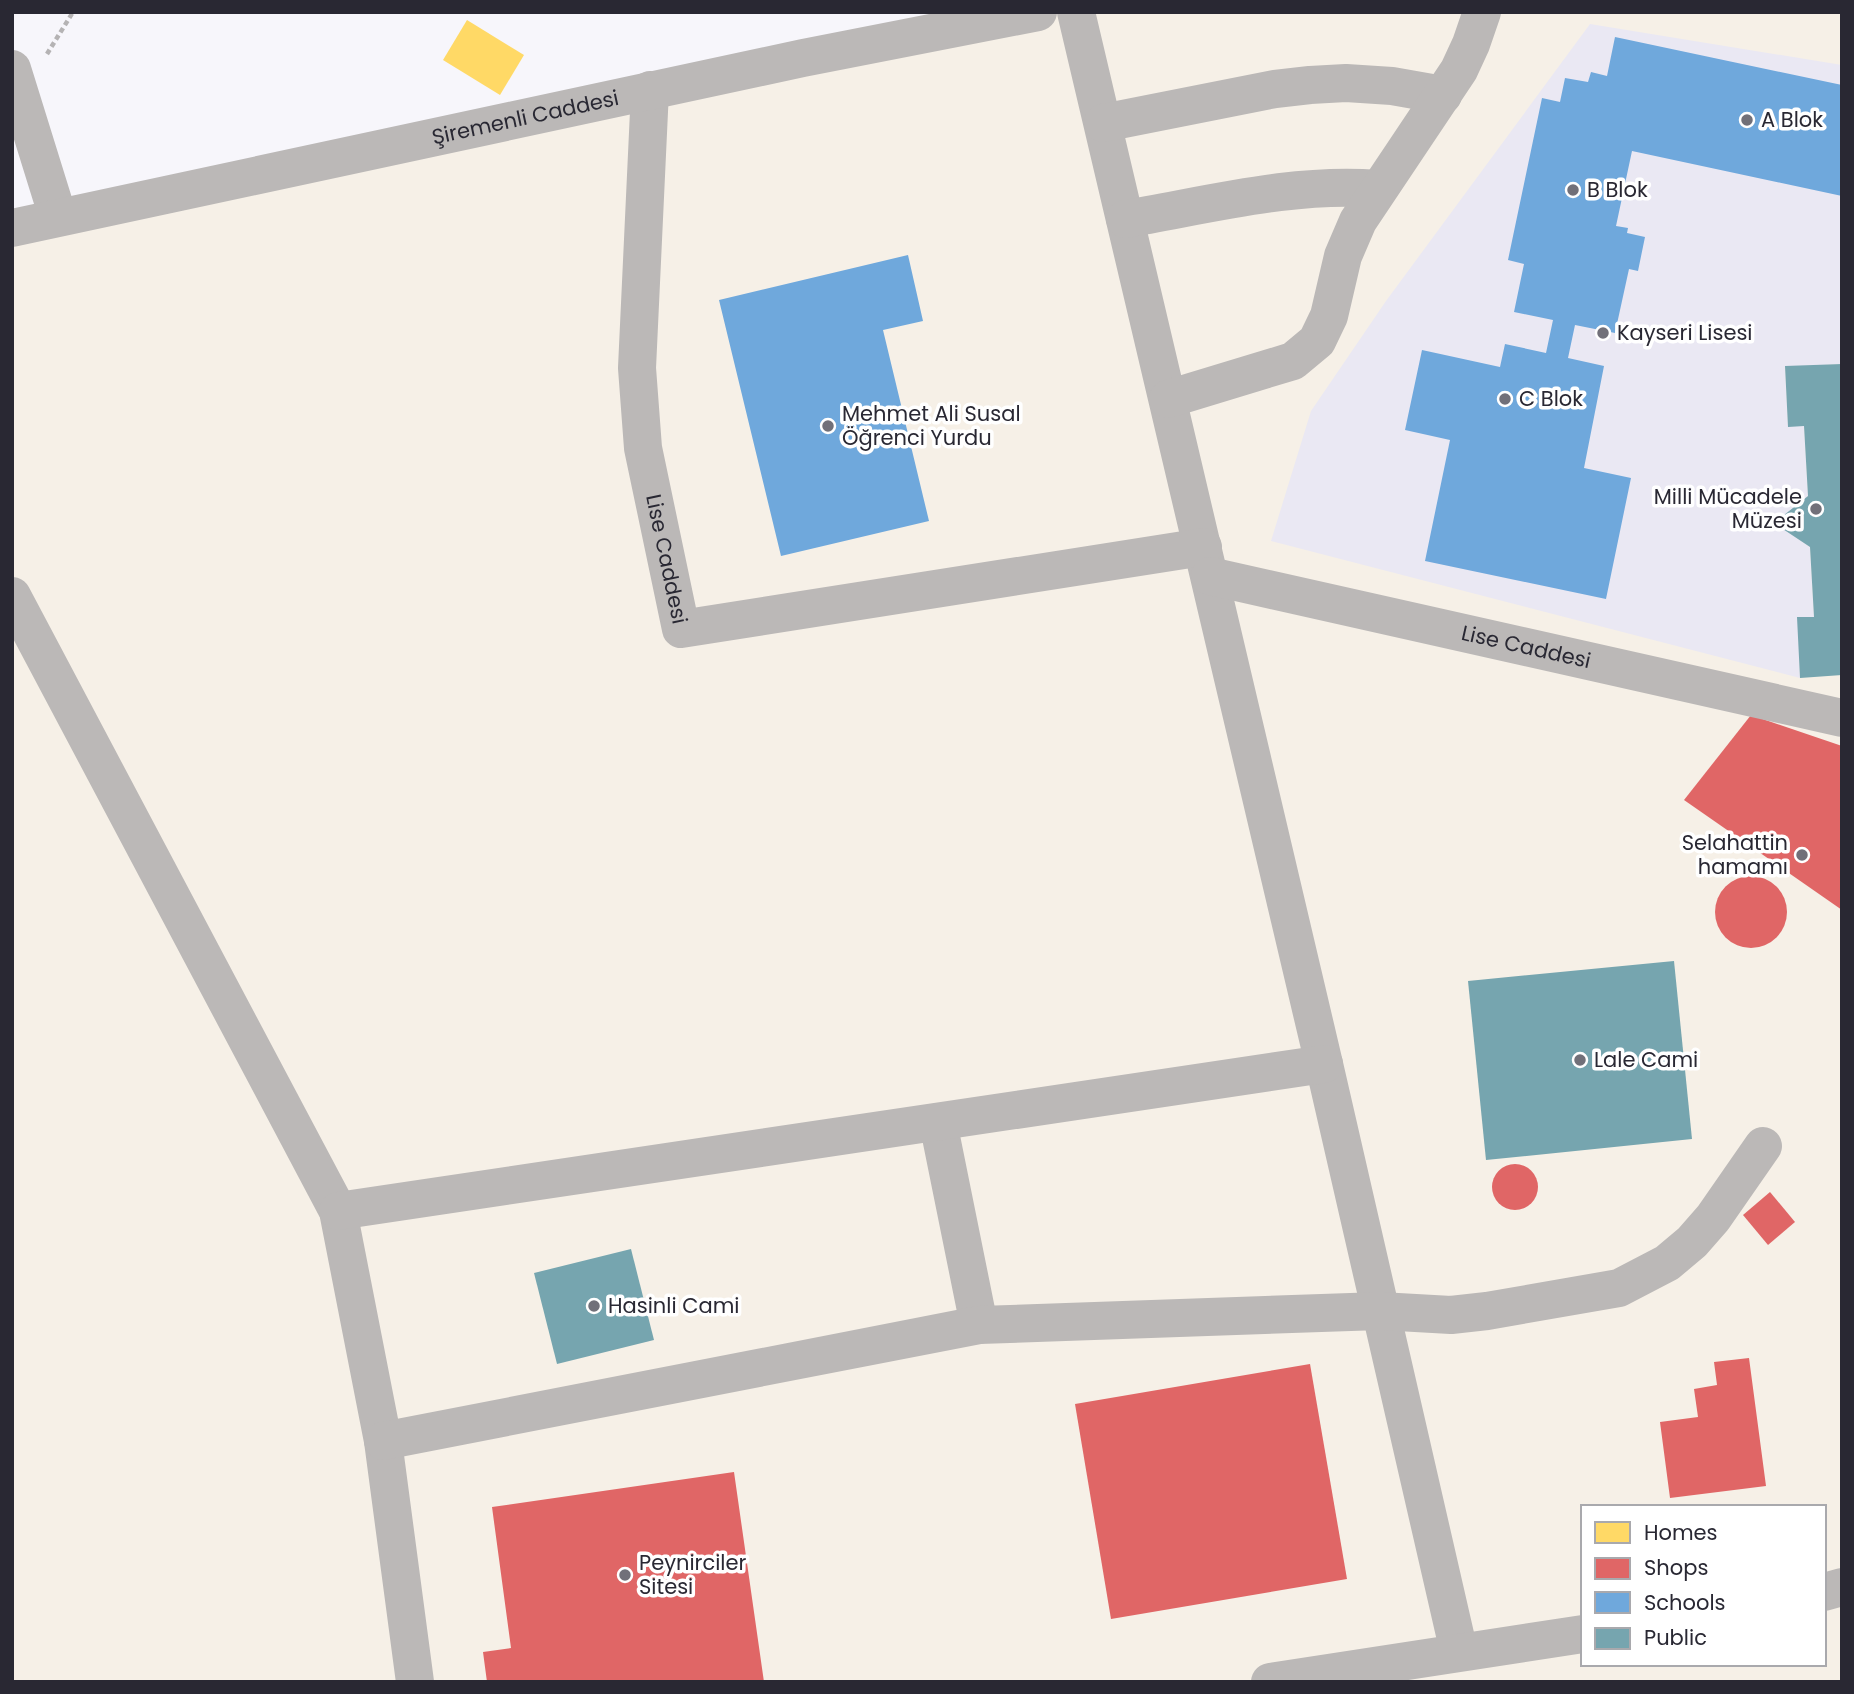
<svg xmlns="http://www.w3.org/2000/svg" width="1854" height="1694" font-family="Poppins,sans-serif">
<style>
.commercial{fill:#f6f0e7;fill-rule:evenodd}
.built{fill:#eae8f3}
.homes{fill:#ffd966}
.shops{fill:#e06666}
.schools{fill:#6fa8dc}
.public{fill:#76a5af}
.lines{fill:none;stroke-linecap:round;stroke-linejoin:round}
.path{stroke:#b5b3b4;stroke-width:4.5;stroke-dasharray:5 3.5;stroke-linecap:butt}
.minor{stroke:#bbb8b7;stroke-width:38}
.poi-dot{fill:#717079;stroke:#fff;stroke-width:2.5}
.labels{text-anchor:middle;stroke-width:7;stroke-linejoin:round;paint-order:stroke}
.street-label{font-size:21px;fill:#292833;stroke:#fff}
.poi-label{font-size:21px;fill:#292833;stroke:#fff;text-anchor:start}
</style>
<rect width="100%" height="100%" fill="#f7f6fb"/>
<path class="commercial" d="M1054,12H1842V1682H12V224ZM1583,1507H1824V1664H1583Z"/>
<polygon class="built" points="1590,24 1842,65 1842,364 1785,367 1788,426 1804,426 1808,496 1775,523 1810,547 1814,617 1798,617 1800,678 1271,541 1311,411 1386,301"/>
<polygon class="homes" points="467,20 524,55 500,95 443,60"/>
<g class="shops">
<polygon points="1751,715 1842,746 1842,910 1684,800"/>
<circle cx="1751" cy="912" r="36"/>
<circle cx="1515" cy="1187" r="23"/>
<polygon points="1770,1192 1795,1222 1768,1245 1743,1215"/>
<polygon points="1749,1358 1766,1486 1670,1498 1660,1422 1698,1417 1694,1389 1717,1385 1714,1362"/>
<polygon points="1310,1364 1347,1579 1111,1619 1075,1404"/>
<polygon points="734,1472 764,1682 487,1682 483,1652 511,1648 492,1507"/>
</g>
<g class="schools">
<polygon points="1615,37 1842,85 1842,196 1632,151 1616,226 1628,228 1627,233 1645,237 1638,271 1629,269 1615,333 1575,325 1568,358 1604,366 1584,468 1631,478 1606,599 1425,561 1450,440 1405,430 1422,350 1500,367 1505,344 1546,353 1553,320 1514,312 1524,264 1508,260 1542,98 1560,102 1565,78 1588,82 1591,72 1607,76"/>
<polygon points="908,255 923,321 883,330 929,521 781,556 719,300"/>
</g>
<g class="public">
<polygon points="1842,364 1842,675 1800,678 1797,617 1814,617 1810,547 1774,523 1808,496 1804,426 1788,427 1785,366"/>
<polygon points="1674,961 1692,1139 1486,1160 1468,981"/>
<polygon points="631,1249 654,1340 557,1364 534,1273"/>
</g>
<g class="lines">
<polyline class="path" points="47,54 73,12"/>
<g class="minor">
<polyline points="1076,12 1324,1064 1459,1652"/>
<polyline points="12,69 58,217"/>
<path id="s1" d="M650,90L637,368L643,448L681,629L1203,547"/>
<polyline points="1103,123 1275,89 1310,85 1346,83 1392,86 1443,95"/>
<path d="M1125,219C1208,205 1294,182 1378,189"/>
<path id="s2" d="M12,228L803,58L1038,12"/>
<polyline points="1168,399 1293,361 1317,341 1329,316 1343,256 1358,221 1459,70 1471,44 1482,12"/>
<path id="s3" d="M1210,576L1842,718"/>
<polyline points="12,596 338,1211 383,1441 415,1682"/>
<polyline points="938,1122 979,1325"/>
<polyline points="338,1211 1324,1064"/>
<polyline points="383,1441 979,1325 1380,1311 1451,1315 1487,1311 1619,1288 1667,1263 1692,1242 1713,1218 1763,1146"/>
<polyline points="1824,1592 1842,1587"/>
<polyline points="1270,1682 1583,1634"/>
</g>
</g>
<g class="poi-dot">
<circle cx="1747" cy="120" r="7"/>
<circle cx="1573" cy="190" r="7"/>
<circle cx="1603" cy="333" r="7"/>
<circle cx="1505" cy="399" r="7"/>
<circle cx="828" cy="426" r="7"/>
<circle cx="1816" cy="509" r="7"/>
<circle cx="1802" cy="855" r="7"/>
<circle cx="1580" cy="1060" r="7"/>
<circle cx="594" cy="1306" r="7"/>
<circle cx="625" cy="1575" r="7"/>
</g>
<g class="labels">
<g class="street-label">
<text dy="7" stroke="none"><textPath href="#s2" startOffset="525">Şiremenli Caddesi</textPath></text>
<text dy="7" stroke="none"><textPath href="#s1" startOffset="472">Lise Caddesi</textPath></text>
<text dy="7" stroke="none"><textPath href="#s3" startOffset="324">Lise Caddesi</textPath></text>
</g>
<g class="poi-label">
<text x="1761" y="127">A Blok</text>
<text x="1587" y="197">B Blok</text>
<text x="1617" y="340">Kayseri Lisesi</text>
<text x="1519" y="406">C Blok</text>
<text x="842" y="421">Mehmet Ali Susal<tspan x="842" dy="24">Öğrenci Yurdu</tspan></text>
<text x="1802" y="504" text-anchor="end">Milli Mücadele<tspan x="1802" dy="24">Müzesi</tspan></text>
<text x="1788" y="850" text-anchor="end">Selahattin<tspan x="1788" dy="24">hamamı</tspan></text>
<text x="1594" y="1067">Lale Cami</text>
<text x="608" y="1313">Hasinli Cami</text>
<text x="639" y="1570">Peynirciler<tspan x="639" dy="24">Sitesi</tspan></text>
</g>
</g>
<rect width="1854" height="1694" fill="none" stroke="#292833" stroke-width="28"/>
<rect x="1581" y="1505" width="245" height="161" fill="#ffffff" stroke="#a9a9ad" stroke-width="2"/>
<rect x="1595" y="1522" width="35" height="21" fill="#ffd966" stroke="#a9a9ad" stroke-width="2"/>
<text x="1644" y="1540" font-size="21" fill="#292833">Homes</text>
<rect x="1595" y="1558" width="35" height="21" fill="#e06666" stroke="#a9a9ad" stroke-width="2"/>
<text x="1644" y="1575" font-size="21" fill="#292833">Shops</text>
<rect x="1595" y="1592" width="35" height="21" fill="#6fa8dc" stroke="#a9a9ad" stroke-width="2"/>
<text x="1644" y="1610" font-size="21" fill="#292833">Schools</text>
<rect x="1595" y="1628" width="35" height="21" fill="#76a5af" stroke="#a9a9ad" stroke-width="2"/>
<text x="1644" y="1645" font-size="21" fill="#292833">Public</text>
</svg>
